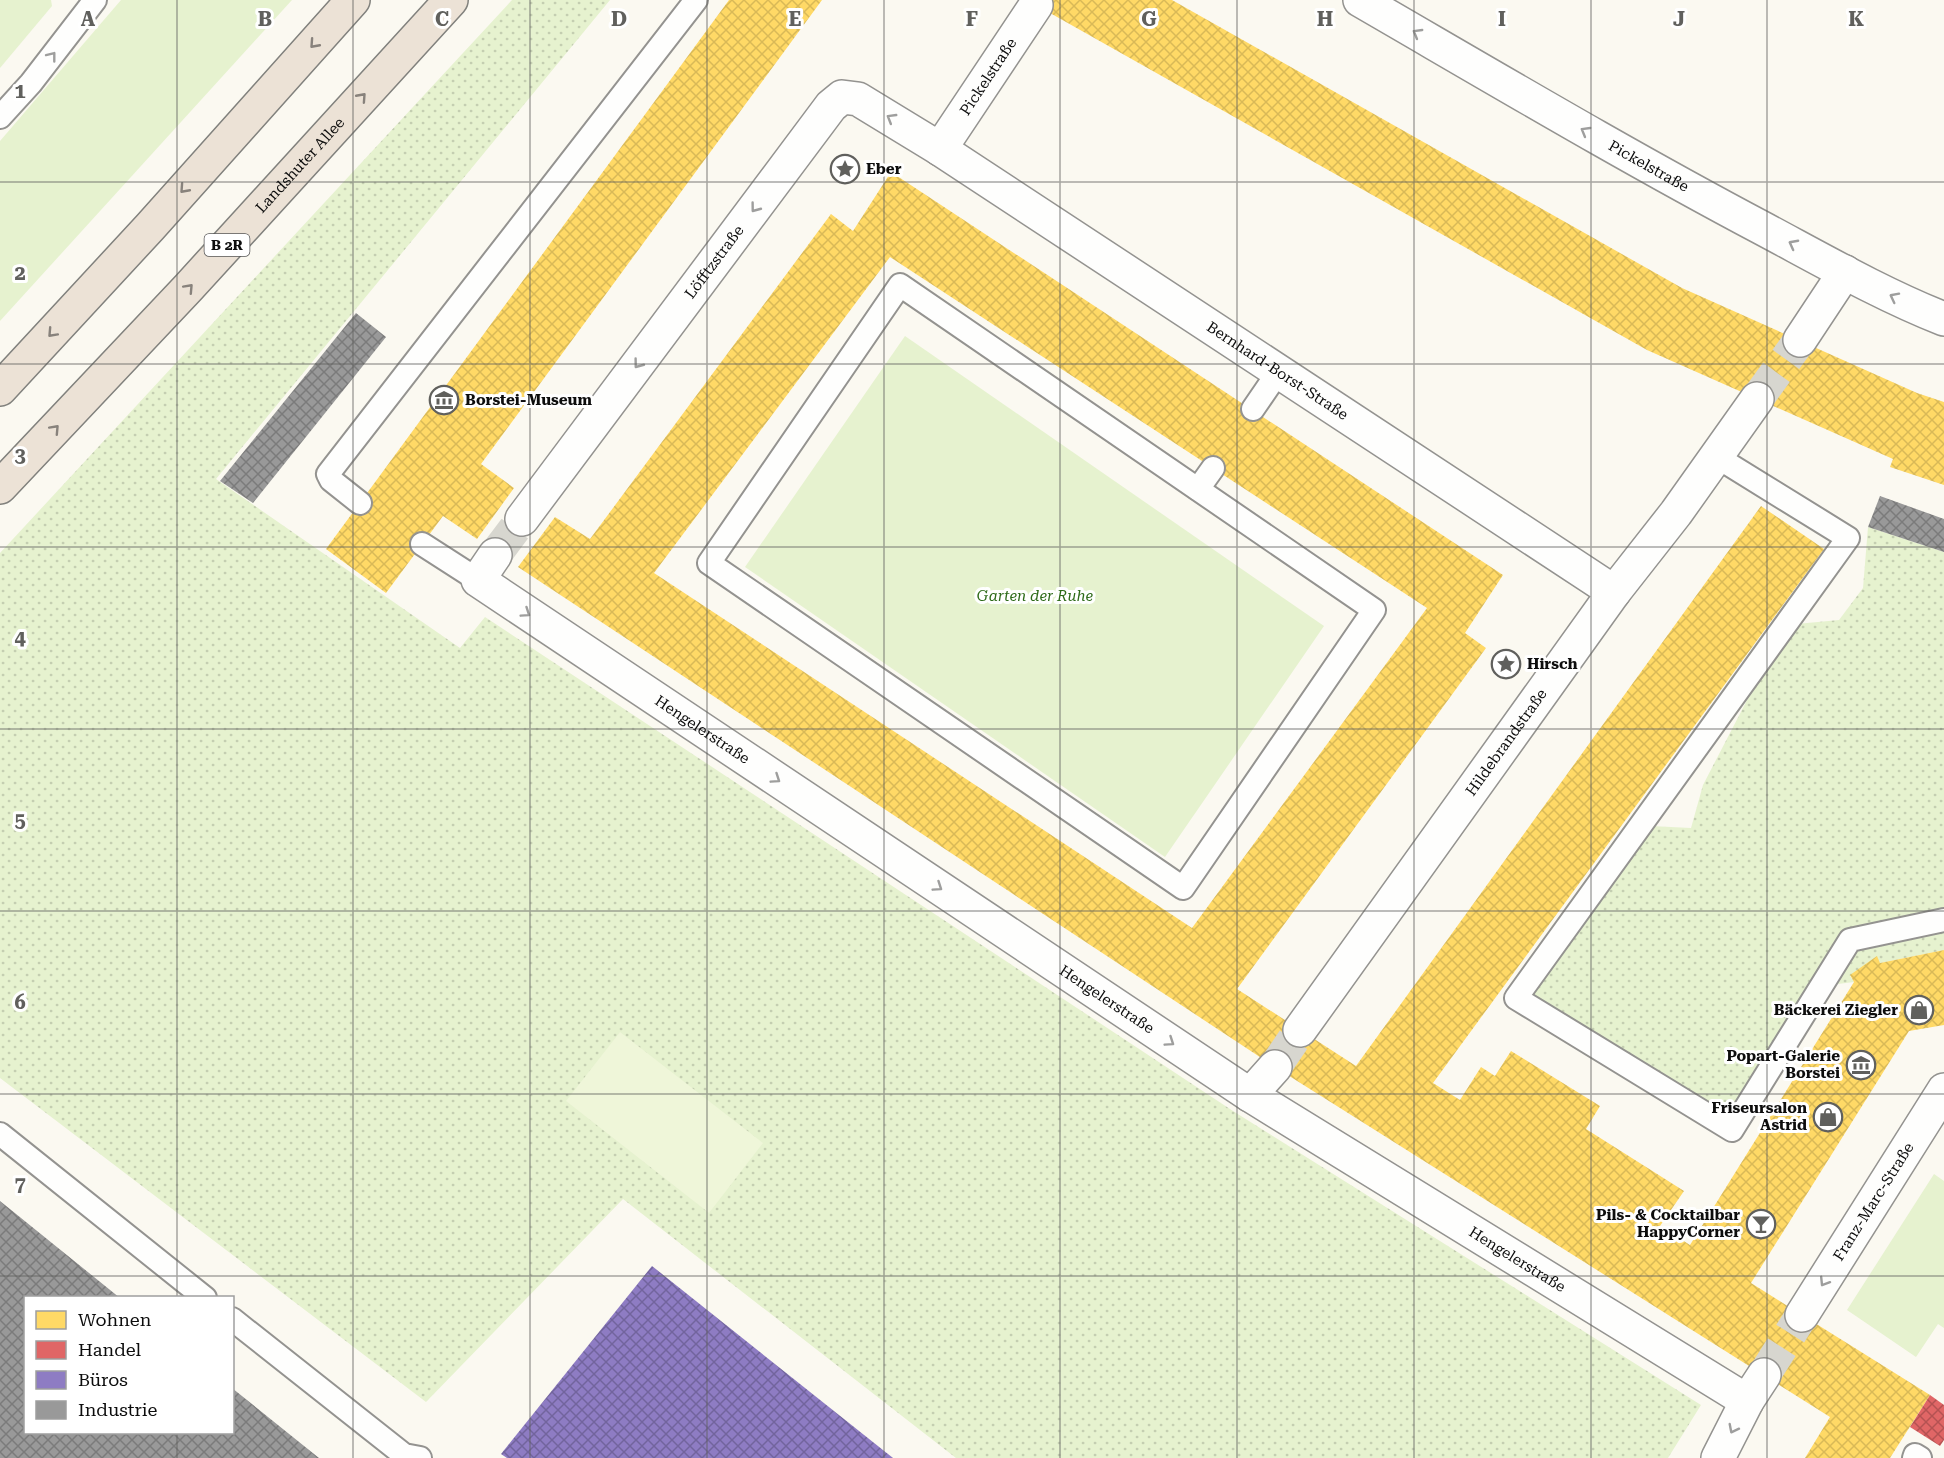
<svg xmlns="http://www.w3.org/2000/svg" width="1944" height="1458" font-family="'Roboto Serif',serif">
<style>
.grass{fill:#e6f2cf}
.park{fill:url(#park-dots)}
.pitch{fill:#eff6d9}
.homes{fill:url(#homes-cross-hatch);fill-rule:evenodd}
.shops{fill:url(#shops-cross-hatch)}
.offices{fill:url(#offices-cross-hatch)}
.industry{fill:url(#industry-cross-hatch)}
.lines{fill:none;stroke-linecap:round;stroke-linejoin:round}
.minor-tunnel{stroke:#d7d6cf;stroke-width:33;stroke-dasharray:33 16;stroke-linecap:butt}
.service-casing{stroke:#949390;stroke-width:26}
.minor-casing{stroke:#949390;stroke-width:36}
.trunk-casing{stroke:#81817d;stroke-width:36}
.service{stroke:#fefefd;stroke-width:22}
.minor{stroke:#fefefd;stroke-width:33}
.trunk{stroke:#ece2d6;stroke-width:33}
.oneway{stroke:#9e9e9d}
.oneway2{stroke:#88827c}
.grid{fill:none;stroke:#60605d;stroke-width:1.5;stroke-opacity:0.55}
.labels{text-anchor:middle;stroke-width:6;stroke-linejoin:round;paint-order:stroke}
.shield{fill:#fff;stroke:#565656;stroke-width:1.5}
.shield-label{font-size:14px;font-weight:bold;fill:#0d0d0d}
.street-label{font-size:15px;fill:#0d0d0d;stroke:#fff}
.poi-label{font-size:15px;font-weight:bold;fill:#0d0d0d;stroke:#fff;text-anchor:end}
.park-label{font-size:15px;font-style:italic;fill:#2d6a18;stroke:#fff}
.grid-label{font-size:20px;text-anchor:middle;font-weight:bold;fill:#60605d;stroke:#fff;stroke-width:6;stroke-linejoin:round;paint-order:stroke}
</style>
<defs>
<pattern id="park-dots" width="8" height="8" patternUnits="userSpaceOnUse" patternTransform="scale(1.5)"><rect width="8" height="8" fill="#e6f2cf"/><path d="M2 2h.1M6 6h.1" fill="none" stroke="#c4ceb1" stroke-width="1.8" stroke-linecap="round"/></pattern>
<pattern id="homes-cross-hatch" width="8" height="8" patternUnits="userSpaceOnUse" patternTransform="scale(1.5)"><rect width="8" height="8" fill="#ffd966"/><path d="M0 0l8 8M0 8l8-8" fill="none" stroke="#d9b957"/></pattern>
<pattern id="shops-cross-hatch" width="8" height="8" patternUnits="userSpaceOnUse" patternTransform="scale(1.5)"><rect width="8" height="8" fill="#e06666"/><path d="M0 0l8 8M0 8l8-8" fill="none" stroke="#b45252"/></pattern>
<pattern id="offices-cross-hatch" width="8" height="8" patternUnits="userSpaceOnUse" patternTransform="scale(1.5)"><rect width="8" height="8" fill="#8e7cc3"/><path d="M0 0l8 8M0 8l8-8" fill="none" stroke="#72649d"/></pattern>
<pattern id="industry-cross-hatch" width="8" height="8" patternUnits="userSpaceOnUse" patternTransform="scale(1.5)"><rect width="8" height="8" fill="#999"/><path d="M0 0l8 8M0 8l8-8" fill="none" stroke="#7b7b7b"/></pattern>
</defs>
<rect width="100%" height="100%" fill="#fbf9f1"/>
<g class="grass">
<polygon points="0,0 51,0 52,6 0,68"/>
<polygon points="121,0 292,0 0,321 0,141"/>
<polygon points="905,336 1324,626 1165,857 745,567"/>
<polygon points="1934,1174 1944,1181 1944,1328 1938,1324 1916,1357 1847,1310"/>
</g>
<g class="park">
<polygon points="512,0 610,0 216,479 460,648 485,617 1233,1111 1701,1405 1668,1458 956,1458 623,1199 426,1402 0,1078 0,553"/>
<polygon points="1868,527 1944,552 1944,950 1880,963 1876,957 1850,976 1854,982 1822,986 1732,1130 1516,998 1651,826 1691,828 1703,785 1786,625 1839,620 1863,588"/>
</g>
<polygon class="pitch" points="620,1032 763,1143 709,1213 566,1101"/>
<g class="homes">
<polygon points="729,0 822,0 481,464 514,488 477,539 443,516 386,593 326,549"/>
<polygon points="1027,0 1172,0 1682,288 1917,393 1944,402 1944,485 1890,467 1893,459 1647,350"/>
<path d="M891,172L1503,575L1465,633L1486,648L1237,989L1356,1066L1761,506L1824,549L1433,1083L1460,1100L1481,1067L1495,1076L1511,1051L1600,1106L1586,1129L1684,1191L1660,1226L1690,1245L1854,982L1850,975L1877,956L1880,963L1944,950V1025L1909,1031L1751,1283L1930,1395L1890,1458H1805L1830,1417L1275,1067L518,567L555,517L590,539L831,214L853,231ZM890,257L1427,608L1192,928L654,573Z"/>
</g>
<polygon class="shops" points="1930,1395 1944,1405 1944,1440 1940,1446 1910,1427"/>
<polygon class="offices" points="652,1266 893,1458 507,1458 501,1454"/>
<g class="industry">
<polygon points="356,313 386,337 253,503 220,481"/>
<polygon points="1880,496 1944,519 1944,552 1868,527"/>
<polygon points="0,1201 120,1298 26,1298 26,1432 232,1432 232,1388 319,1458 0,1458"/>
</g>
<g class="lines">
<g class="minor-tunnel">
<polyline points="1757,399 1800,340"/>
<polyline points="495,555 522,519"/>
<polyline points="1275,1067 1300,1030"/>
<polyline points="1764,1375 1802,1315"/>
</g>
<g class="service-casing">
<g id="service">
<polyline points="0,117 31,83 95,0"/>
<polygon points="900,285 1374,610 1183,888 709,563"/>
<polyline points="1253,409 1279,371"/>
<polyline points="1717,457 1848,538 1516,998 1732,1130 1850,940 1944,920"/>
<polyline points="1198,489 1213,468"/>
<polyline points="360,503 331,480 328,474 696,0"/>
<polyline points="422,544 478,580"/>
<polyline points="0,1134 205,1298"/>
<polyline points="232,1319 404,1455 420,1458"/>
<polyline points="1914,1458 1915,1455 1920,1458"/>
</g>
</g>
<g class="minor-casing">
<g id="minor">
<path id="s1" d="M1360,0C1493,77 1626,156 1762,228C1822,260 1881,294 1944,319"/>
<path id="s2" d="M940,149L1036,5"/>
<polyline points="1800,340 1845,272"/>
<path id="s3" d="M522,519L831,106L842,97L858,99L940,149L1614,592"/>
<path id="s4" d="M495,555L478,580L1250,1095L1747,1401"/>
<path id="s5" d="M1300,1030L1614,592L1676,513L1757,399"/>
<polyline points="1250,1095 1275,1067"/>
<path id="s6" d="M1802,1315L1944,1090"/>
<polyline points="1718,1458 1747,1401 1764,1375"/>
</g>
</g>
<g class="trunk-casing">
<g id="trunk">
<polyline points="0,389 150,227 353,0"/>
<path id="s7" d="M0,487L188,288L451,0"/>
</g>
</g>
<use href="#service" class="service"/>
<use href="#minor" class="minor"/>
<use href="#trunk" class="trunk"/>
</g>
<defs><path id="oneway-chevron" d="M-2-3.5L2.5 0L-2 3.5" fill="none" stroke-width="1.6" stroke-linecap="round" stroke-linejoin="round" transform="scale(1.5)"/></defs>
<g class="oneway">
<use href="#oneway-chevron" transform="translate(1417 33) rotate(-150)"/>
<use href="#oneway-chevron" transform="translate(52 56) rotate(-52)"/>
<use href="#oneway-chevron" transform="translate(891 118) rotate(-149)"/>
<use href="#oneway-chevron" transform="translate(1585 131) rotate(-150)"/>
<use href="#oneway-chevron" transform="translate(755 208) rotate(127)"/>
<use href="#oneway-chevron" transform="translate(1793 244) rotate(-152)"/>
<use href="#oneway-chevron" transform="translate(1894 297) rotate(-153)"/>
<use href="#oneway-chevron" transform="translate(638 364) rotate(127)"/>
<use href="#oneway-chevron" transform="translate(526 613) rotate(34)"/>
<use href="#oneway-chevron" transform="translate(776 779) rotate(34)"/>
<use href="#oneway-chevron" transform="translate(938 887) rotate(34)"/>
<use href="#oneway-chevron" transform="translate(1170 1042) rotate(34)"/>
<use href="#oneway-chevron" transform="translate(1824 1282) rotate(122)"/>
<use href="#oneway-chevron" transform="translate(1733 1429) rotate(117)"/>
</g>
<g class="oneway2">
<use href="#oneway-chevron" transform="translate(314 44) rotate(132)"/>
<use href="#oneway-chevron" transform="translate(362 97) rotate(-48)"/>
<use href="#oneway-chevron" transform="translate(184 189) rotate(132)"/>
<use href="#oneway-chevron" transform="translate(189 288) rotate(-47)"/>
<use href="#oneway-chevron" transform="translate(52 333) rotate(133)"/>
<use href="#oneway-chevron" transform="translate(55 429) rotate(-47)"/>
</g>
<path class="grid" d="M177,0V1298M353,0V1458M530,0V1458M707,0V1458M884,0V1458M1060,0V1458M1237,0V1458M1414,0V1458M1591,0V1458M1767,0V1458M0,182H1944M0,364H1944M0,547H1944M0,729H1944M0,911H1944M0,1094H1944M0,1276H1944M177,1432V1458"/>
<defs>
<g id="sight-ring" transform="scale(1.5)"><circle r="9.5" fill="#fff" stroke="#60605d" stroke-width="1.5"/><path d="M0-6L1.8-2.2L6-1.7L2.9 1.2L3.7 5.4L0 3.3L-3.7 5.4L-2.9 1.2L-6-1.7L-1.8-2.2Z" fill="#60605d"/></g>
<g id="museum-ring" transform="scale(1.5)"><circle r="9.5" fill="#fff" stroke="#60605d" stroke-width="1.5"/><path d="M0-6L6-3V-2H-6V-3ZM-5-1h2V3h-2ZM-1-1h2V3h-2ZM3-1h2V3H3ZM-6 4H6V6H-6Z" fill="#60605d"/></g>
<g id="shop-ring" transform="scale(1.5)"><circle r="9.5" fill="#fff" stroke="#60605d" stroke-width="1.5"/><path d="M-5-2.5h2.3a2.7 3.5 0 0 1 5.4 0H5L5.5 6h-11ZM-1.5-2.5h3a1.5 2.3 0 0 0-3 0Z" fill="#60605d"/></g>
<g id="bar-ring" transform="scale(1.5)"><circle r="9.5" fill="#fff" stroke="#60605d" stroke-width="1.5"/><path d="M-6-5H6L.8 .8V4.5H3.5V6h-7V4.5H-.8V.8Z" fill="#60605d"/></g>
</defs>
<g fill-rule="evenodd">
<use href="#sight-ring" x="845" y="169"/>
<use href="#museum-ring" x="444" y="400"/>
<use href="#sight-ring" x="1506" y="664"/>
<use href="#shop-ring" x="1919" y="1010"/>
<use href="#museum-ring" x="1861" y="1065"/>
<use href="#shop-ring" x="1828" y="1117"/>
<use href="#bar-ring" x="1761" y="1224"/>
</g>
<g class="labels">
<rect class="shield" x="204.5" y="234" width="45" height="22" rx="4.5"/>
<g class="shield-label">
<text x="227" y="250">B 2R</text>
</g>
<g class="street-label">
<text dy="5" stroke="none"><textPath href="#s2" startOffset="87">Pickelstraße</textPath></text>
<text dy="5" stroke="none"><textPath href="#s7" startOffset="440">Landshuter Allee</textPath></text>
<text dy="5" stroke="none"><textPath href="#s1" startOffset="333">Pickelstraße</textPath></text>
<text dy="5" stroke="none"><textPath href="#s3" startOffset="321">Löfftzstraße</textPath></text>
<text dy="5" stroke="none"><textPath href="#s3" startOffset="1046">Bernhard-Borst-Straße</textPath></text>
<text dy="5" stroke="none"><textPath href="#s4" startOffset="300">Hengelerstraße</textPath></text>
<text dy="5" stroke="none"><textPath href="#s5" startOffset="354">Hildebrandstraße</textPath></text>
<text dy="5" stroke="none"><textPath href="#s4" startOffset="786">Hengelerstraße</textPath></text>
<text dy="5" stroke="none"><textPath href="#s6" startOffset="134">Franz-Marc-Straße</textPath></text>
<text dy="5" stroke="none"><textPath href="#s4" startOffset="1272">Hengelerstraße</textPath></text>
</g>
<g class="poi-label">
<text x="866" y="174" text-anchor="start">Eber</text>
<text x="465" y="405" text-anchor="start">Borstei-Museum</text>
<text x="1527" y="669" text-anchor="start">Hirsch</text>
<text x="1898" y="1015">Bäckerei Ziegler</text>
<text x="1840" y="1061">Popart-Galerie<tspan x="1840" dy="17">Borstei</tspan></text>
<text x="1807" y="1113">Friseursalon<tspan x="1807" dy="17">Astrid</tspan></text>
<text x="1740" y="1220">Pils- &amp; Cocktailbar<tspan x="1740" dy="17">HappyCorner</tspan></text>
</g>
<g class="park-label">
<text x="1035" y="601">Garten der Ruhe</text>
</g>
</g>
<g class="grid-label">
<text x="88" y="26">A</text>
<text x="265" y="26">B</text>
<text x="442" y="26">C</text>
<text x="619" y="26">D</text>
<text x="795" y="26">E</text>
<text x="972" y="26">F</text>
<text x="1149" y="26">G</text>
<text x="1325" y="26">H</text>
<text x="1502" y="26">I</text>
<text x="1679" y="26">J</text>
<text x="1856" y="26">K</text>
<text x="20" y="98">1</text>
<text x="20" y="280">2</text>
<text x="20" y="462">3</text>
<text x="20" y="645">4</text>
<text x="20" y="827">5</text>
<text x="20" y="1009">6</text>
<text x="20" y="1191">7</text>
</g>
<rect x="24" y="1296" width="210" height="138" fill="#ffffff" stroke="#9e9e9e" stroke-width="1.5"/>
<rect x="36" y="1311" width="30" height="18" fill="#ffd966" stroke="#9e9e9e" stroke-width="1.5"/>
<text x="78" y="1326" font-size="18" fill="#0d0d0d">Wohnen</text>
<rect x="36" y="1341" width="30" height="18" fill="#e06666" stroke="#9e9e9e" stroke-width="1.5"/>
<text x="78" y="1356" font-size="18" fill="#0d0d0d">Handel</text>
<rect x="36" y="1371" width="30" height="18" fill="#8e7cc3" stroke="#9e9e9e" stroke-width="1.5"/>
<text x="78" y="1386" font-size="18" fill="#0d0d0d">Büros</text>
<rect x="36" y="1401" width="30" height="18" fill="#999999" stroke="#9e9e9e" stroke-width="1.5"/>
<text x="78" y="1416" font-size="18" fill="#0d0d0d">Industrie</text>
</svg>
